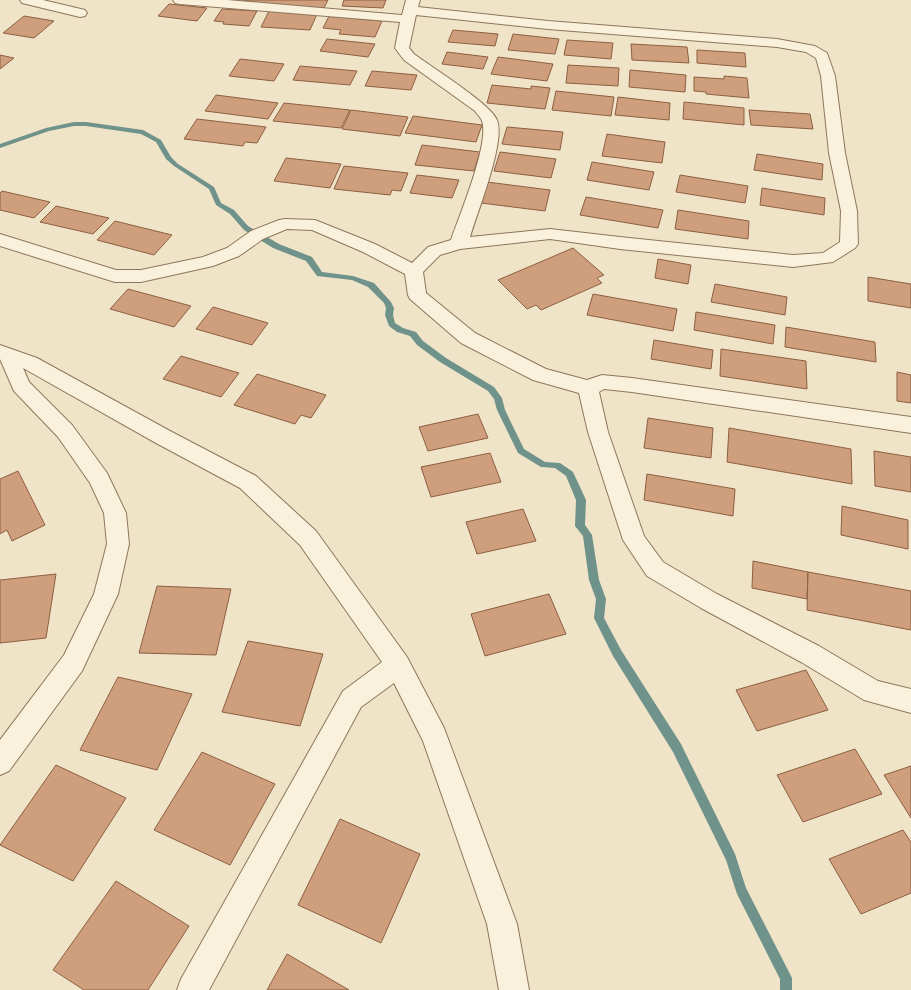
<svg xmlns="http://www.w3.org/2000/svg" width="911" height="990" font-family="'Source Serif 4',serif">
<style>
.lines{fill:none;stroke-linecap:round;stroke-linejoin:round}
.stream{fill:#6f938a;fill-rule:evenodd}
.building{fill:#cf9f7d;stroke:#8d5f41}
.street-casing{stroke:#8d765c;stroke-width:2}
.street{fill:#faf1dc;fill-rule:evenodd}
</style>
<rect width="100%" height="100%" fill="#f0e4c8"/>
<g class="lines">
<polygon class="stream" points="74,122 86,122 143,130 161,140 171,157 178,164 214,187 221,203 234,210 248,226 279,244 312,257 322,272 353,276 374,283 391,302 394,308 393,315 395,323 403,328 416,332 423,341 446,358 494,387 502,398 505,410 524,449 545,462 560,463 573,472 586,500 585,525 592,535 599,580 606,599 604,618 621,650 681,744 735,854 746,888 790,974 792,978 792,990 780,990 780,979 737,894 726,860 673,752 613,656 594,618 596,599 589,580 583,536 575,526 576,500 566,476 555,468 541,467 518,453 497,410 494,399 488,391 440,362 417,345 410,336 397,332 389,326 385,315 386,308 384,303 368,287 352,280 317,276 306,261 273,248 244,230 230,214 216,205 209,189 174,166 166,159 156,142 141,134 86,126 74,126 49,131 0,148 0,144 46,128"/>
</g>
<g class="building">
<polygon points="242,0 328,0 324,8 246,3 247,0"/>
<polygon points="344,0 386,0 383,8 342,6"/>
<polygon points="169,4 207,8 197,21 158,16"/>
<polygon points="222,9 257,11 249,26 223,24 224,22 214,21"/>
<polygon points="269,11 317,14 310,30 261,27"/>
<polygon points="24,16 54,21 34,38 3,33"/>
<polygon points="329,16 382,21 375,37 339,34 341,30 323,28"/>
<polygon points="453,30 498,34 495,46 448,42"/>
<polygon points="513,34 559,39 555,54 508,50"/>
<polygon points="327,39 375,44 368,57 320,51"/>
<polygon points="567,40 613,43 611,59 564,55"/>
<polygon points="631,44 687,47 689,63 632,60"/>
<polygon points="697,50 745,53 746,67 697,63"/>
<polygon points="447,52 488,57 483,69 442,64"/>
<polygon points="0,55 14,58 0,69"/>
<polygon points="498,57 553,64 547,81 491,74"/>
<polygon points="240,59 284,64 274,81 229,76"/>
<polygon points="568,65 619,68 618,86 566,83"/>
<polygon points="300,66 357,71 350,85 293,80"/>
<polygon points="630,70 686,75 685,92 629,87"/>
<polygon points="372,71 417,75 411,90 365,86"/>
<polygon points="724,76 747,78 749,98 706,94 706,92 694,91 694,77 724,79"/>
<polygon points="492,85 531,89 531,86 550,88 545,109 487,103"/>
<polygon points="556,91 614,97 611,116 552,110"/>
<polygon points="216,95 278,103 268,119 205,111"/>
<polygon points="618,97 670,103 669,120 615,115"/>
<polygon points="684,102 744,108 744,125 683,119"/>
<polygon points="284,103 350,110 341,128 273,121"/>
<polygon points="351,110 408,117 400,136 342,129"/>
<polygon points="749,110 810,114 813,129 751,125"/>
<polygon points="413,116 482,125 476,142 405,133"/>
<polygon points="197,119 266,127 257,143 245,142 243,146 184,139"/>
<polygon points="507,127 563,132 560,150 502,144"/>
<polygon points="607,134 665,142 662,163 602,156"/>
<polygon points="422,145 480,152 474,171 415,165"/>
<polygon points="500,152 556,159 551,178 494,171"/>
<polygon points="757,154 823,164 822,180 754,170"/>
<polygon points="286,158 341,164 330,188 274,181"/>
<polygon points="592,162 654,172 649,190 587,180"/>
<polygon points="344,166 408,173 401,191 392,190 390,195 334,189"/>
<polygon points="417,175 459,180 452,198 410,193"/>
<polygon points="680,175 748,186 745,203 676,192"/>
<polygon points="487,182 550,190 545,211 481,203"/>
<polygon points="762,188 825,198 824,215 760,205"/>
<polygon points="2,191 50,202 34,218 0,210 0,193"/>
<polygon points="586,197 663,210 658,228 580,215"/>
<polygon points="56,206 109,218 93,234 40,222"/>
<polygon points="678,210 749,221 748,239 675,229"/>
<polygon points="115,221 172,235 154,255 97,240"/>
<polygon points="573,248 604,275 597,278 602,283 541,310 536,305 527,309 498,280"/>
<polygon points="658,259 691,265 688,284 655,278"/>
<polygon points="868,277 911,284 911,308 868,301"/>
<polygon points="715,284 787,297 785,315 711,302"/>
<polygon points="128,289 191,306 174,327 110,309"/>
<polygon points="593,294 677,309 673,331 587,315"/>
<polygon points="213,307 268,323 252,345 196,329"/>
<polygon points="696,312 775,325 773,344 694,330"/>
<polygon points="786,327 875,342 876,362 785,347"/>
<polygon points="654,340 713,350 711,369 651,359"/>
<polygon points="721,349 806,361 807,389 720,376"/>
<polygon points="181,356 239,373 221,397 163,379"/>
<polygon points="897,372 911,375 911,403 897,401"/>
<polygon points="257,374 326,395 311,418 301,415 295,424 234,405"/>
<polygon points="478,414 488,438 428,451 419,427"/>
<polygon points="648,418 713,428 711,458 644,448"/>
<polygon points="729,428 851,449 852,484 727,462"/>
<polygon points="874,451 911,457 911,492 875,486"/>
<polygon points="490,453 501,482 431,497 421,467"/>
<polygon points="18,471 45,525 12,541 7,530 0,534 0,479"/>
<polygon points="647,474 735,489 733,516 644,500"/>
<polygon points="842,506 908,520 908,549 841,535"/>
<polygon points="523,509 536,541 477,554 466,522"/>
<polygon points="753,561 808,572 807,599 752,588"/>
<polygon points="808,572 911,591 911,630 807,610"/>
<polygon points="56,574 46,638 0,643 0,580"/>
<polygon points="157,586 231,589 216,655 139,653"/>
<polygon points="549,594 566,634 485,656 471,614"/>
<polygon points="248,641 323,654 300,726 222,712"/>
<polygon points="806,670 828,710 757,731 736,690"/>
<polygon points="118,677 192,694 157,770 80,750"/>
<polygon points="855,749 882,794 803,822 777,775"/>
<polygon points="202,752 275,784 230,865 154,830"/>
<polygon points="56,765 126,798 73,881 0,845"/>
<polygon points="911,766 911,818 884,775"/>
<polygon points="340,819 420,854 381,943 298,905"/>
<polygon points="903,830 911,842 911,893 861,914 829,859"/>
<polygon points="116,881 189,926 148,990 84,990 53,970"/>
<polygon points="287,954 349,990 267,990"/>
</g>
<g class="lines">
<g class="street-casing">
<g id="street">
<polygon points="20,0 43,0 85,10 87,13 85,16 80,17 22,3"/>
<path d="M173,0H227L402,15L406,0H420L418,7L548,21L777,39L815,46L827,53L835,76L845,153L857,211L858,244L855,248L833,262L793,267L620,249L550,239L460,249L440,255L423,272L426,293L475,333L546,369L587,380L602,375L632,378L911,417V433L632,392L604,389L599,392L608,432L644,536L663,562L717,594L819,646L878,681L911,689V713L864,700L801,662L701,608L647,576L623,540L588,432L579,393L533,380L461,343L410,299L408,295L405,274L363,252L312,230L287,229L263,239L239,256L213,266L141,282H115L0,246V234L116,270H141L203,257L227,248L251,231L279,220L285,219L315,220L375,244L412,263L428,247L451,240C459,216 490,143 482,121C481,118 477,114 475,111L404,60L395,48L400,22L180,4L175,3ZM416,15L548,29L777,47L806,52L816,58L821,76L829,153L841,211L840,242L823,253L793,255L620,237L550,229L470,237C477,213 506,141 497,120C491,104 430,66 414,54L409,48Z"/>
<polygon points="0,345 37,358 170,431 256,476 316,531 407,657 444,728 517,924 529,990 499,990 487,924 423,741 394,683 361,707 209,990 177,990 181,979 343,691 382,662 300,545 240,488 156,443 23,368 29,382 72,425 107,473 126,513 129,544 118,594 82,671 9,771 0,775 0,740 64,655 94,594 107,544 104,513 90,483 58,437 14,391 0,359"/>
</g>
</g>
<use href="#street" class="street"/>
</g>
</svg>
